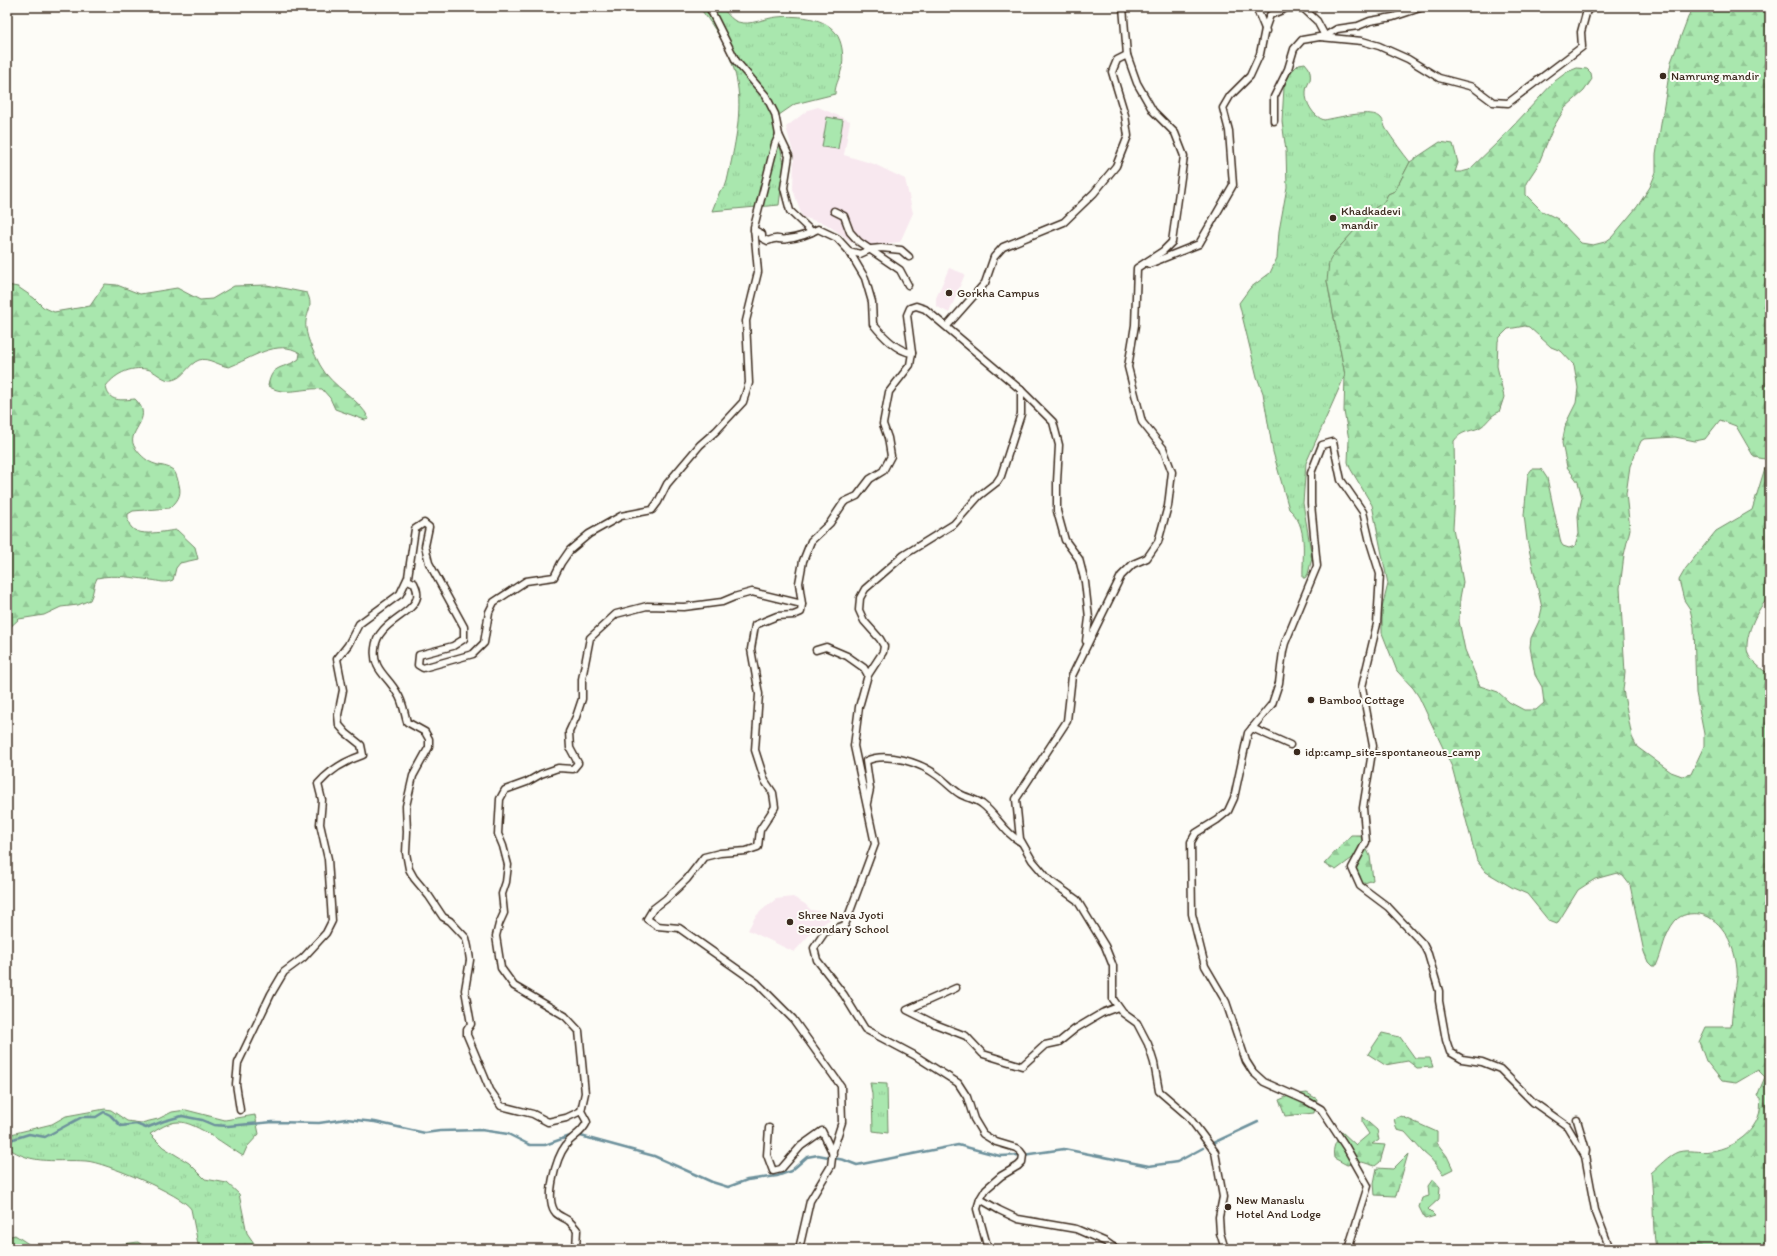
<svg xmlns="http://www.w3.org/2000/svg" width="1777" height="1256" font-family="Itim,sans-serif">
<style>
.built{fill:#f8e8ef}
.grass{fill:url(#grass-tufts);stroke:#728866}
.forest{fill:url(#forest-firs);stroke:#728866;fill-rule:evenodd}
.garden{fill:#a9e7ae;stroke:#728866}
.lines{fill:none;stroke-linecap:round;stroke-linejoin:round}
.stream{stroke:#6d919c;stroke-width:2.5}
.minor-casing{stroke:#3b2a1e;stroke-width:9}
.minor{stroke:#fdfcf7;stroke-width:6}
.poi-dot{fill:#3b2a1e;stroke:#fdfcf7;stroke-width:1.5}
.labels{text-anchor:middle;stroke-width:4;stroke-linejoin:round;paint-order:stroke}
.poi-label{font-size:12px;fill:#3b2a1e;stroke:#fdfcf7;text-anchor:start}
</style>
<defs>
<pattern id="grass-tufts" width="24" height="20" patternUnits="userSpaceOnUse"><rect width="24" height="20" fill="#a9e7ae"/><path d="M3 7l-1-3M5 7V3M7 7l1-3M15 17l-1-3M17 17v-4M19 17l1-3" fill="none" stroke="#92c695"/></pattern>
<pattern id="forest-firs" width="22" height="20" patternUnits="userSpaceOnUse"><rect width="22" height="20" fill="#a9e7ae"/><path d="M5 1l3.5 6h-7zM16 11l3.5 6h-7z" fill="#92c695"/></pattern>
</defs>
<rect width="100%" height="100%" fill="#fdfcf7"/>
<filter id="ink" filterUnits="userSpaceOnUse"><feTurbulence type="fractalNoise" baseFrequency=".025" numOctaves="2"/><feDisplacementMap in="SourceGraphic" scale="8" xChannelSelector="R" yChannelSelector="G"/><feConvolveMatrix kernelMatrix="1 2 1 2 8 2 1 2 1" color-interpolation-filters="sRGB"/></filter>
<g filter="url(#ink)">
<g class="built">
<polygon points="818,107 850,121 844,155 874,164 905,179 913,213 900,242 859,247 826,224 802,217 793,189 794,156 786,127 808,110"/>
<polygon points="949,268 965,274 949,313 936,306 936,298"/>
<polygon points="793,897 805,904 811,910 826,912 832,918 812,932 794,952 748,930 755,917 762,910 776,899"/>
</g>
<g class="grass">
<path d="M699,7H722C726,12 731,20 738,22C750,26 765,18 777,17C799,15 832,17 840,41C843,49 844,63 841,71C839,80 835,85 835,94L795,104L779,115L777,133L784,164L779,205L712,211L720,191L725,187L727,181C744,106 749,71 699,7Z"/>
<path d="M1305,63L1309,68C1310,72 1311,76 1310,80C1308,84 1306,88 1306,92C1305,103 1314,117 1324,120C1337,118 1372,108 1381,118C1384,121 1384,126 1386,129C1394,141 1402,152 1410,162L1395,191L1388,194L1384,202L1375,208L1334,253L1327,281L1345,375L1306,463L1303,503L1312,558L1308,574L1305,578H1303C1302,555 1309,526 1289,509L1273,452L1263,393L1257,377L1239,303L1250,288L1270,273L1277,258L1279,231L1287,187L1286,151L1282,121L1284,87L1290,73L1299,64Z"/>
<polygon points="870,1083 887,1084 888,1133 873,1131 872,1094"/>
<path d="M105,1109L111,1110L127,1121L141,1123L158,1119L172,1112L186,1110L225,1120L255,1115L259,1134L247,1147L243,1156C228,1147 196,1122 179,1122C168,1122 159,1129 150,1134L163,1147L189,1163L205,1179L227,1183L239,1194L247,1233L258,1249H199L191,1209C183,1195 104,1162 86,1161C58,1159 32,1166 7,1147V1135L52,1124L66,1116Z"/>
<polygon points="15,1235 36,1249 7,1249 7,1237"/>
<polygon points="138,1242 148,1249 113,1249 116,1245"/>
</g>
<g class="forest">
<path d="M1692,7H1770V217L1768,224V283L1770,284V460L1754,457L1736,426L1720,420L1705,439L1695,441L1675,437L1644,439L1641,441L1630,466L1626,494L1630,529L1624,555L1620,588L1625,673L1623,690L1632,737L1637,747L1671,772L1682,776L1691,774L1704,746V734L1696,693L1694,627L1690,609L1684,600L1679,580L1686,568L1716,531L1752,510L1765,468L1770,470V597C1758,605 1741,642 1749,656C1750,659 1755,662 1757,665C1762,669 1764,672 1770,673V1249H1656C1652,1224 1654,1198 1651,1173C1658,1167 1669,1155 1678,1152C1689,1149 1700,1153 1711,1151C1736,1148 1765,1126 1760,1098L1757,1096L1765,1077L1758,1070L1736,1083L1722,1081L1706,1061L1699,1042L1706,1027H1731C1732,1015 1733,1003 1735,991C1736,984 1738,976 1737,969C1735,948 1724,919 1700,914C1691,913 1681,914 1675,921C1664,934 1663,951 1656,966H1652L1648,962L1644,952L1630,885L1623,876L1617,873L1595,879L1578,890L1557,924L1549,921L1527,894L1513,888L1486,872L1477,861L1452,767L1419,697L1413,688L1397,671L1382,633V608L1388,584L1372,505L1350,468L1348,462L1349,440L1344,411L1345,375L1327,281L1329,262L1334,253L1375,208L1384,202L1388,194L1395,191L1410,162L1440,142L1453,144L1458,163L1455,172H1461L1469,170L1499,141L1555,81L1567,72L1577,68L1587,69L1591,73L1592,79L1584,91L1565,108L1553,128L1538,165L1526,183V195L1542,211L1558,219L1581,243L1593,245L1605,242L1612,237L1637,207L1650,187L1656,172V155L1671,62ZM1525,326L1529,327L1551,347L1561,351L1574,365L1578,388L1576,403L1566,423L1562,443L1567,467L1578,482L1582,497L1578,516L1579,534L1575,546L1569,548L1563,546L1561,543L1547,478L1541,469H1532L1528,474L1524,515L1527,540L1542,608L1539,621L1531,638L1530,647L1535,675L1542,687L1544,703L1536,710H1524L1509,702L1498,692L1480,686L1465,650L1459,621L1460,598L1463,582L1453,528L1455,496L1454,441C1461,431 1468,432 1479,428C1487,424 1490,415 1499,412L1504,397L1497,366L1498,341L1500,337L1508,329Z"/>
<path d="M105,284L117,285L140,294L177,288L200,300L212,299L234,286L267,285L307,293C315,308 304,314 306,328C307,340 315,355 320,365C332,388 360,398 369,419L365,420L335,409L330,398L322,389C304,387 285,397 268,386C272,363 283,370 299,359L300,353C278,338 250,359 229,367C220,366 208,357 199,360C188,364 184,378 172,380C164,381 157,373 150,370C133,365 116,373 106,386C108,403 122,400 135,399C157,420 122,432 136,449C141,456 148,462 155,464C161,466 168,466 173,470C176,473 177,477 178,481C182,493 180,499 170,508L133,511L128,514C126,541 158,532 177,530L195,547L198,559L180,563L176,568L173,580C164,584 160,581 151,580C135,578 114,574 97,578C93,585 94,593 90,600L78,605L61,607L44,615L19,619L7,630V285L18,287L34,298L43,307L54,312L90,306Z"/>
<polygon points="1351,835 1360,835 1370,856 1373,880 1362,884 1356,873 1357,865 1355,856 1336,870 1324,864"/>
<polygon points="1382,1033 1400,1037 1415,1058 1430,1058 1433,1067 1417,1068 1408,1061 1385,1065 1368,1054"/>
<polygon points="1307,1093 1317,1099 1314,1113 1285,1116 1279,1100 1291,1095"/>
<polygon points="1401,1116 1437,1132 1437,1143 1447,1156 1453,1169 1443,1174 1431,1159 1423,1152 1405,1132 1397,1130 1394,1119"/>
<path d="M1362,1117L1377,1130L1379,1139L1372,1144L1385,1145L1380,1162L1375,1166L1362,1162L1347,1165L1334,1158C1332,1147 1336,1142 1342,1132L1356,1145L1369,1134L1362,1123Z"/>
<polygon points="1408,1154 1396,1196 1375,1195 1374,1183 1377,1168 1393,1169"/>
<polygon points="1433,1179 1440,1187 1439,1199 1428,1209 1435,1216 1425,1219 1419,1207 1422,1198 1429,1196 1428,1186"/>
</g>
<polygon class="garden" points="827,117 843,120 838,149 822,147"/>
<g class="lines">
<g class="stream">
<polyline points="577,1135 654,1156 712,1182 728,1187 747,1180 777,1176 791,1171 807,1157 818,1155 844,1160 857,1165 958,1145 1000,1156 1023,1155 1064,1149 1149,1166 1177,1162 1203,1148"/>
<polyline points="7,1141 29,1134 45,1137 82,1117 96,1117 104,1112 110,1115 121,1126 136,1124 146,1128 164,1121 182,1116 202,1120 214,1125 228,1126 273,1122 319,1123 346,1119 375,1122 425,1133 440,1131 481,1130 508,1134 530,1145 545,1145 573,1135"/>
<polyline points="1213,1143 1258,1122"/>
</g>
<g class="minor-casing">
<g id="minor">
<polyline points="709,7 736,61 766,96 775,114 779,135 789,156 784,188 790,211 812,232"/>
<polyline points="1123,7 1127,55"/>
<polyline points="1256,7 1266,31"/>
<polyline points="1320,37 1362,41 1379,46 1408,59 1439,78 1473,87 1493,102 1508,103 1582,47 1581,32 1587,10 1594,7"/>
<polyline points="1274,121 1274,97 1288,69 1294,49 1302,40 1325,36 1337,29 1358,26 1370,21 1393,17 1423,7"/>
<polyline points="834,211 844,216 850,232 859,242 900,270 908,285"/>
<path d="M754,230L762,234V238L768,241C779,236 777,241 787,239C797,238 809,234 818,229L837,238L849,251L860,254L871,249L881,248L901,250L909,257"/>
<path d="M849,251L865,278L872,302L873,324C882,335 896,351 912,353L907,315L910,308L916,306L925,309L1021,390V414L1001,476L997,482L979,496L954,524L904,555L865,589L860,598L859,610L864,621L880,639L884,646L883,652L868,675L859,707L854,746L875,844L845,925L825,932L814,948L817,960L844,995L865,1029L914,1055L958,1083L967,1097L974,1119L983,1134L996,1142L1016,1148L1020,1151L1023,1155L1022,1162L1018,1166L1001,1176L986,1189L980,1199L977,1209L988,1249"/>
<polyline points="1149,264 1199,244 1233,185 1229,131 1223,108 1230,96 1250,76 1260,54 1265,29 1270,15 1287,8 1303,8 1317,21 1325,36"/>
<polyline points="947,326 985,283 994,257 1003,247 1064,222 1094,193 1116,166 1128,136 1125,115 1112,72 1117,60 1127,55 1137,83 1153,111 1175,133 1184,156 1172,242 1163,251 1137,268 1135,325 1128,367 1142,422 1163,448 1172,472 1168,506 1158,542 1147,558 1133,564 1121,576 1072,676 1067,721 1016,799 1020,839 1032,860 1049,880 1077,900 1105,946 1113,966 1113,999 1123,1013 1137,1023 1148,1044 1154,1063 1159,1091 1188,1116 1215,1152 1223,1197 1219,1217 1220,1233 1225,1249"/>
<polyline points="1021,390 1053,422 1059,445 1057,482 1057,511 1065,540 1079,559 1085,582 1089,618 1086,641"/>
<path d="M408,580L414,583C416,587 418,592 417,597C413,615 377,622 375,648C372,670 388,676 397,693C403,701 404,712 407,722L425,732L429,739V747L413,776L406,806L407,832L406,853L409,869L414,878L429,896L443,917L450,921L466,938L468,947L470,960L465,990L471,1024L467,1030V1035L490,1090L501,1106L533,1114L548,1122L566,1118L581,1111L585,1093L579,1031L565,1016L514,986L501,968L496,936L499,924L504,913L502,894L506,882L508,865L503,846L498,834L500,799L505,790L527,782L541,774L558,768L573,769L578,763L570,748L569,732L576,717L582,699V679L590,638L616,614L647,606L684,607L722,602L734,597L752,592L802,604"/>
<polyline points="816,650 826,647 847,656 864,668 868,675"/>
<polyline points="1252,728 1290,745"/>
<path d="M867,803L870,789L866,761C887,751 921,763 938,776C946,782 952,789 960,794C967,798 976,799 982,804C998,816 1002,831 1021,842"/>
<polyline points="956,988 907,1010 935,1024 966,1036 983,1054 1022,1066 1045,1045 1059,1042 1075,1029 1102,1013 1118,1007"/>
<path d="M240,1110L236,1084L238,1063L271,994L284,972L303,958L326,933L332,921L328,859L320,824L322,800L318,784C331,769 345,761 363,755L361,745L346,733L339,725L338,715L343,690L337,659L348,645L359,624L400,594L408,577L415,529L424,523L429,527L425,546L429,563L464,627V639L453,646L419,655L418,665L423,668L473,654L484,643L489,612L494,602L526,581L554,577L561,563L570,550L589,534L621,516L652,510L658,502L667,484L700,445L716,431L743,402L749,383L746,321L758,272L754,227L775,144L779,135"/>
<polyline points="1577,1120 1586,1150 1585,1156"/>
<polyline points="769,1128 767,1155 773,1171 781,1169 801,1146 822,1131 833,1154"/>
<polyline points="980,1199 999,1210 1018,1219 1076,1229 1106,1242 1116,1249"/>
<path d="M576,1249L577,1230C575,1227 572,1224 569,1221C565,1218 559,1216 556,1213C544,1200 556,1158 566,1145C573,1135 581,1135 587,1122L581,1111"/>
<polyline points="799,1249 810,1201 831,1166 833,1150 842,1122 841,1086 793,1019 757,983 679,928 657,926 647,919 653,909 666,899 687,879 704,857 720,853 746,851 758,847 760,830 775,807 773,793 765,781 755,750 759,694 751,649 755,625 777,616 794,615 801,612 802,604 799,583 803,561 811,541 830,523 844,502 857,496 870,479 883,471 891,456 888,438 883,424 889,392 910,365 912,353"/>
<polyline points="1348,1249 1368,1186 1346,1147 1321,1109 1307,1101 1264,1082 1253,1072 1246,1061 1226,1002 1205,966 1192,914 1191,842 1196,833 1217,820 1228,811 1234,798 1248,733 1272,704 1279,683 1283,651 1285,643 1317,566 1311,504 1311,473 1322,445 1333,442 1341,480 1363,512 1370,542 1380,574 1377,624 1362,687 1373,746 1363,808 1366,842 1352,868 1360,886 1388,907 1423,944 1428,954 1439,991 1439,1001 1446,1040 1450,1052 1462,1059 1482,1062 1500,1069 1533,1102 1567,1126 1585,1156 1595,1210 1610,1249"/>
</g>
</g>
<use href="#minor" class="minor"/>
</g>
</g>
<g class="poi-dot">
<circle cx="1663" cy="76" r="4"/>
<circle cx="1333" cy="218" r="4"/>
<circle cx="949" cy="293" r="4"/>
<circle cx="1311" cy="700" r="4"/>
<circle cx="1297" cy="752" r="4"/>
<circle cx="790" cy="922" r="4"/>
<circle cx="1228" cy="1207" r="4"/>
</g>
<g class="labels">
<g class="poi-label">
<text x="1671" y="80">Namrung mandir</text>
<text x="1341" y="215">Khadkadevi<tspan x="1341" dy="14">mandir</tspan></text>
<text x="957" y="297">Gorkha Campus</text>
<text x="1319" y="704">Bamboo Cottage</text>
<text x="1305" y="756">idp:camp_site=spontaneous_camp</text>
<text x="798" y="919">Shree Nava Jyoti<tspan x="798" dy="14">Secondary School</tspan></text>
<text x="1236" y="1204">New Manaslu<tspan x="1236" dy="14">Hotel And Lodge</tspan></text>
</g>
</g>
<rect width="1777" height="1256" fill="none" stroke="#fdfcf7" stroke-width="24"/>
<rect x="12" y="12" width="1753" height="1232" fill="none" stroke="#3b2a1e" stroke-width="1.5" filter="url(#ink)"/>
</svg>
